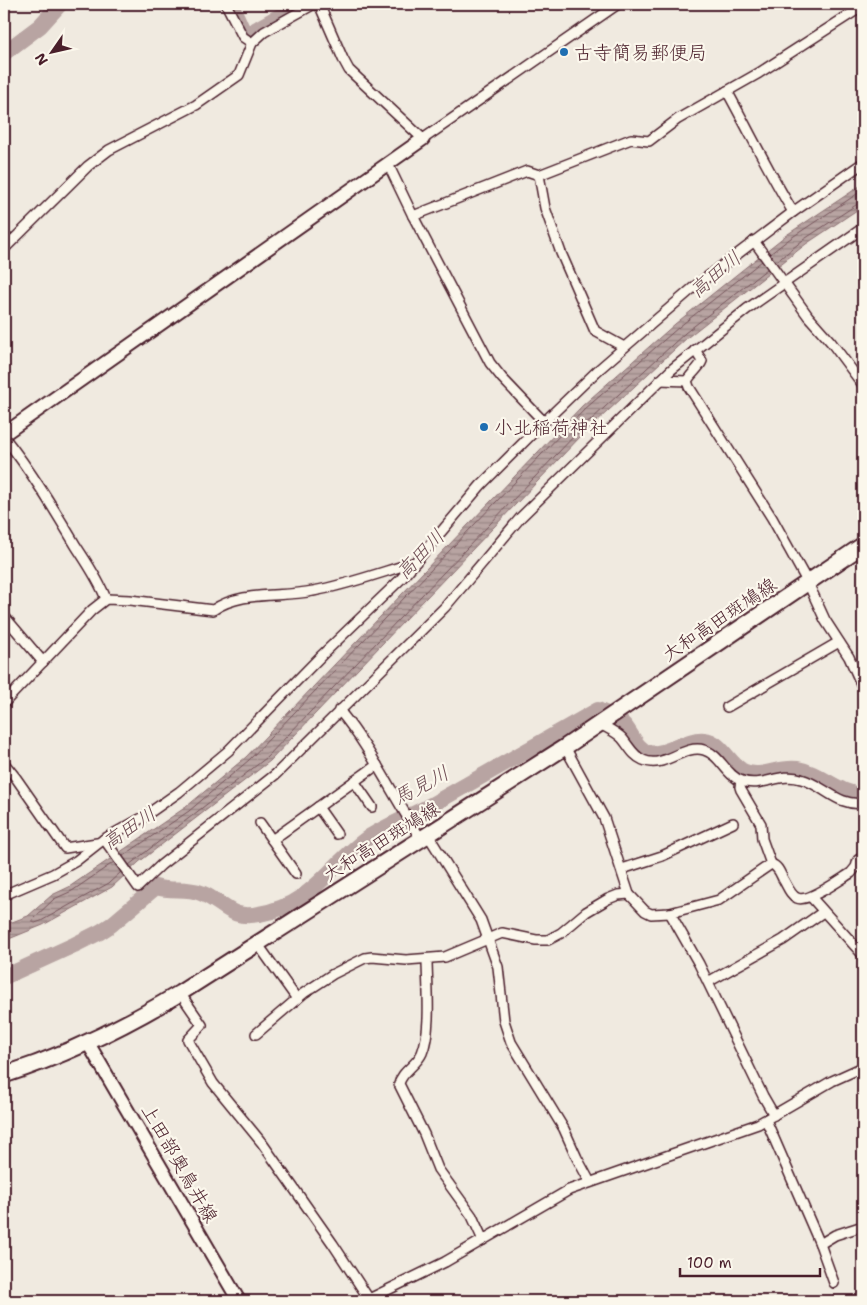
<svg xmlns="http://www.w3.org/2000/svg" width="867" height="1305" font-family="'Shantell Sans','Klee One',sans-serif">
<style>
.water{fill:url(#water-rules);stroke:#8c6f72}
.lines{fill:none;stroke-linecap:round;stroke-linejoin:round}
.shore{stroke:#76545b;stroke-width:1}
.river{stroke:#b8a4a2;stroke-width:16}
.street-casing{stroke:#4a1f2b;stroke-width:12}
.secondary-casing{stroke:#4a1f2b;stroke-width:16}
.primary-casing{stroke:#4a1f2b;stroke-width:19}
.street{stroke:#fbf7ec;stroke-width:9}
.secondary{stroke:#fbf7ec;stroke-width:12}
.primary{stroke:#fbf7ec;stroke-width:15}
.poi-dot{fill:#1f6fb2;stroke:#fbf7ec;stroke-width:2}
.labels{text-anchor:middle;stroke-width:4.5;stroke-linejoin:round;paint-order:stroke}
.poi-label{font-size:19px;fill:#4a1f2b;stroke:#fbf7ec;text-anchor:start}
.street-label{font-size:19px;fill:#4a1f2b;stroke:#fbf7ec}
.water-label{font-size:20px;font-style:italic;fill:#704e55;stroke:#fbf7ec}
</style>
<defs>
<pattern id="water-rules" width="6" height="5" patternUnits="userSpaceOnUse" patternTransform="scale(1.25)"><rect width="6" height="5" fill="#b8a4a2"/><path d="M0 2.5h6" fill="none" stroke="#988584"/></pattern>
</defs>
<rect width="100%" height="100%" fill="#f0eae0"/>
<filter id="ink" filterUnits="userSpaceOnUse"><feTurbulence type="fractalNoise" baseFrequency=".02" numOctaves="2"/><feDisplacementMap in="SourceGraphic" scale="10" xChannelSelector="R" yChannelSelector="G"/><feConvolveMatrix kernelMatrix="1 2 1 2 8 2 1 2 1" color-interpolation-filters="sRGB"/></filter>
<g filter="url(#ink)">
<polygon class="water" points="863,184 863,206 806,244 688,337 582,435 270,761 139,862 112,887 43,925 4,941 4,925 28,916 52,895 69,887 186,807 246,757 582,406 675,324 741,271 785,236"/>
<g class="lines">
<g class="shore">
<polyline points="770,254 788,240 863,190"/>
<polyline points="776,262 803,240 859,203 863,203"/>
<polyline points="123,856 189,811 249,760 585,409 679,327 762,261"/>
<polyline points="114,862 72,891 54,899 33,919 33,922 35,923 41,921 109,883 121,872"/>
<polyline points="129,865 266,758 578,432 685,333 767,269"/>
</g>
<g class="river">
<polyline points="231,4 244,33 248,34 301,4"/>
<polyline points="4,53 40,26 60,4"/>
<path d="M4,977L74,945L100,932L111,925L156,887C171,892 186,887 201,893C224,902 229,920 259,914C313,905 330,864 369,837C389,824 412,816 433,804C488,773 543,741 598,710C606,714 618,718 624,725C632,734 636,749 649,753C665,757 686,738 704,740C723,742 728,765 745,772C761,779 780,766 797,769C821,773 838,794 863,795"/>
</g>
<g class="street-casing">
<g id="street">
<polyline points="226,4 243,37 252,43"/>
<polyline points="319,4 343,59 349,70 423,139 618,4"/>
<path d="M727,91C749,131 769,172 793,212"/>
<polyline points="388,164 413,216 490,363 502,378 544,422"/>
<polyline points="539,175 545,208 561,253 595,331 624,347"/>
<polyline points="413,216 527,171 539,175 631,139 649,141 678,119 759,73 863,6"/>
<polyline points="754,241 808,316 831,342 863,385"/>
<polyline points="4,249 88,166 109,150 196,105 239,75 252,43 264,32 314,4"/>
<path d="M695,350L702,361C699,369 691,373 687,381L689,387L772,518L808,583L825,620L849,657L863,688"/>
<polyline points="660,380 687,381"/>
<path d="M4,437C31,471 54,509 76,546C87,563 99,580 106,599"/>
<polyline points="4,616 43,662"/>
<path d="M4,703L92,610L106,599L130,600L213,610C242,590 280,598 313,591C347,585 382,572 416,562"/>
<polyline points="727,707 839,642"/>
<path d="M339,710C372,750 393,796 421,839"/>
<path d="M600,724C607,728 616,732 622,738C629,746 633,756 643,760C663,770 683,744 704,750C721,755 725,775 742,781C761,788 781,772 801,779C824,785 838,807 863,803"/>
<path d="M565,747L604,818L629,894L645,911L651,914L670,913L719,900L771,864C778,866 780,873 783,879C787,885 790,895 797,898C808,903 841,879 851,873L856,867L858,860L863,857"/>
<polyline points="4,763 16,778 65,848 97,843"/>
<polyline points="354,781 372,807"/>
<polyline points="741,781 740,787 741,790 761,824 762,839 771,864"/>
<polyline points="318,807 337,834"/>
<polyline points="260,823 296,874"/>
<polyline points="428,835 481,920 498,967 504,1021 511,1042 564,1129 577,1158 590,1182"/>
<polyline points="104,839 138,887 161,865 276,774 445,607 521,517 671,370 747,309 863,228"/>
<polyline points="272,840 377,765"/>
<polyline points="622,869 662,856 733,823"/>
<polyline points="4,895 53,874 76,861 104,839 142,818 179,792 228,751 322,655 401,579 481,485 544,422 597,371 694,287 793,212 863,163"/>
<polyline points="811,897 863,955"/>
<polyline points="670,913 699,964 763,1096 774,1115"/>
<polyline points="257,943 297,999"/>
<path d="M427,959C427,985 432,1029 422,1053C417,1065 401,1072 399,1084L424,1134L438,1169L472,1216L483,1240"/>
<polyline points="708,982 783,940 823,912"/>
<polyline points="180,993 202,1025 188,1040 213,1083 262,1143 333,1244 369,1299"/>
<polyline points="256,1034 304,993 333,974 365,958 372,957 406,960 445,957 502,933 536,940 548,940 561,933 586,912 608,899 618,895 629,894"/>
<polyline points="766,1120 820,1244 834,1283"/>
<polyline points="820,1244 835,1235 863,1226"/>
<polyline points="365,1301 445,1262 569,1190 758,1124 832,1081 863,1067"/>
</g>
</g>
<g class="secondary-casing">
<g id="secondary">
<polyline points="4,434 423,139"/>
<polyline points="88,1043 239,1301"/>
</g>
</g>
<g class="primary-casing">
<path id="primary" d="M4,1075C66,1055 124,1027 180,993L565,747L863,545"/>
</g>
<use href="#street" class="street"/>
<use href="#secondary" class="secondary"/>
<use href="#primary" class="primary"/>
</g>
</g>
<g class="poi-dot">
<circle cx="564" cy="52" r="5"/>
<circle cx="484" cy="427" r="5"/>
</g>
<g class="labels">
<g class="poi-label">
<text x="574" y="59">古寺簡易郵便局</text>
<text x="494" y="434">小北稲荷神社</text>
</g>
<g class="street-label">
<text transform="translate(719 619) rotate(-34)" y="7">大和高田斑鳩線</text>
<text transform="translate(381 841) rotate(-32)" y="7">大和高田斑鳩線</text>
<text transform="translate(180 1163) rotate(60)" y="7">上田部奥鳥井線</text>
</g>
<g class="water-label">
<text transform="translate(715 274) rotate(-40)" y="7">高田川</text>
<text transform="translate(420 554) rotate(-46)" y="7">高田川</text>
<text transform="translate(421 785) rotate(-28)" y="7">馬見川</text>
<text transform="translate(129 828) rotate(-34)" y="7">高田川</text>
</g>
</g>
<rect width="867" height="1305" fill="none" stroke="#fbf7ec" stroke-width="20"/>
<rect x="10" y="10" width="847" height="1285" fill="none" stroke="#4a1f2b" stroke-width="2" filter="url(#ink)"/>
<g transform="translate(52 52) rotate(236)" stroke="#fbf7ec" stroke-width="4" paint-order="stroke">
<path d="M0-4L9 19L0 12L-9 19Z" fill="#4a1f2b"/>
<text y="-8" font-size="14" font-weight="bold" text-anchor="middle" fill="#4a1f2b">N</text>
</g>
<path d="M680 1268v8h140v-8" fill="none" stroke="#4a1f2b" stroke-width="2.5"/>
<text x="687" y="1268" font-size="15" fill="#4a1f2b" stroke="#fbf7ec" stroke-width="4" paint-order="stroke">100 m</text>
</svg>
